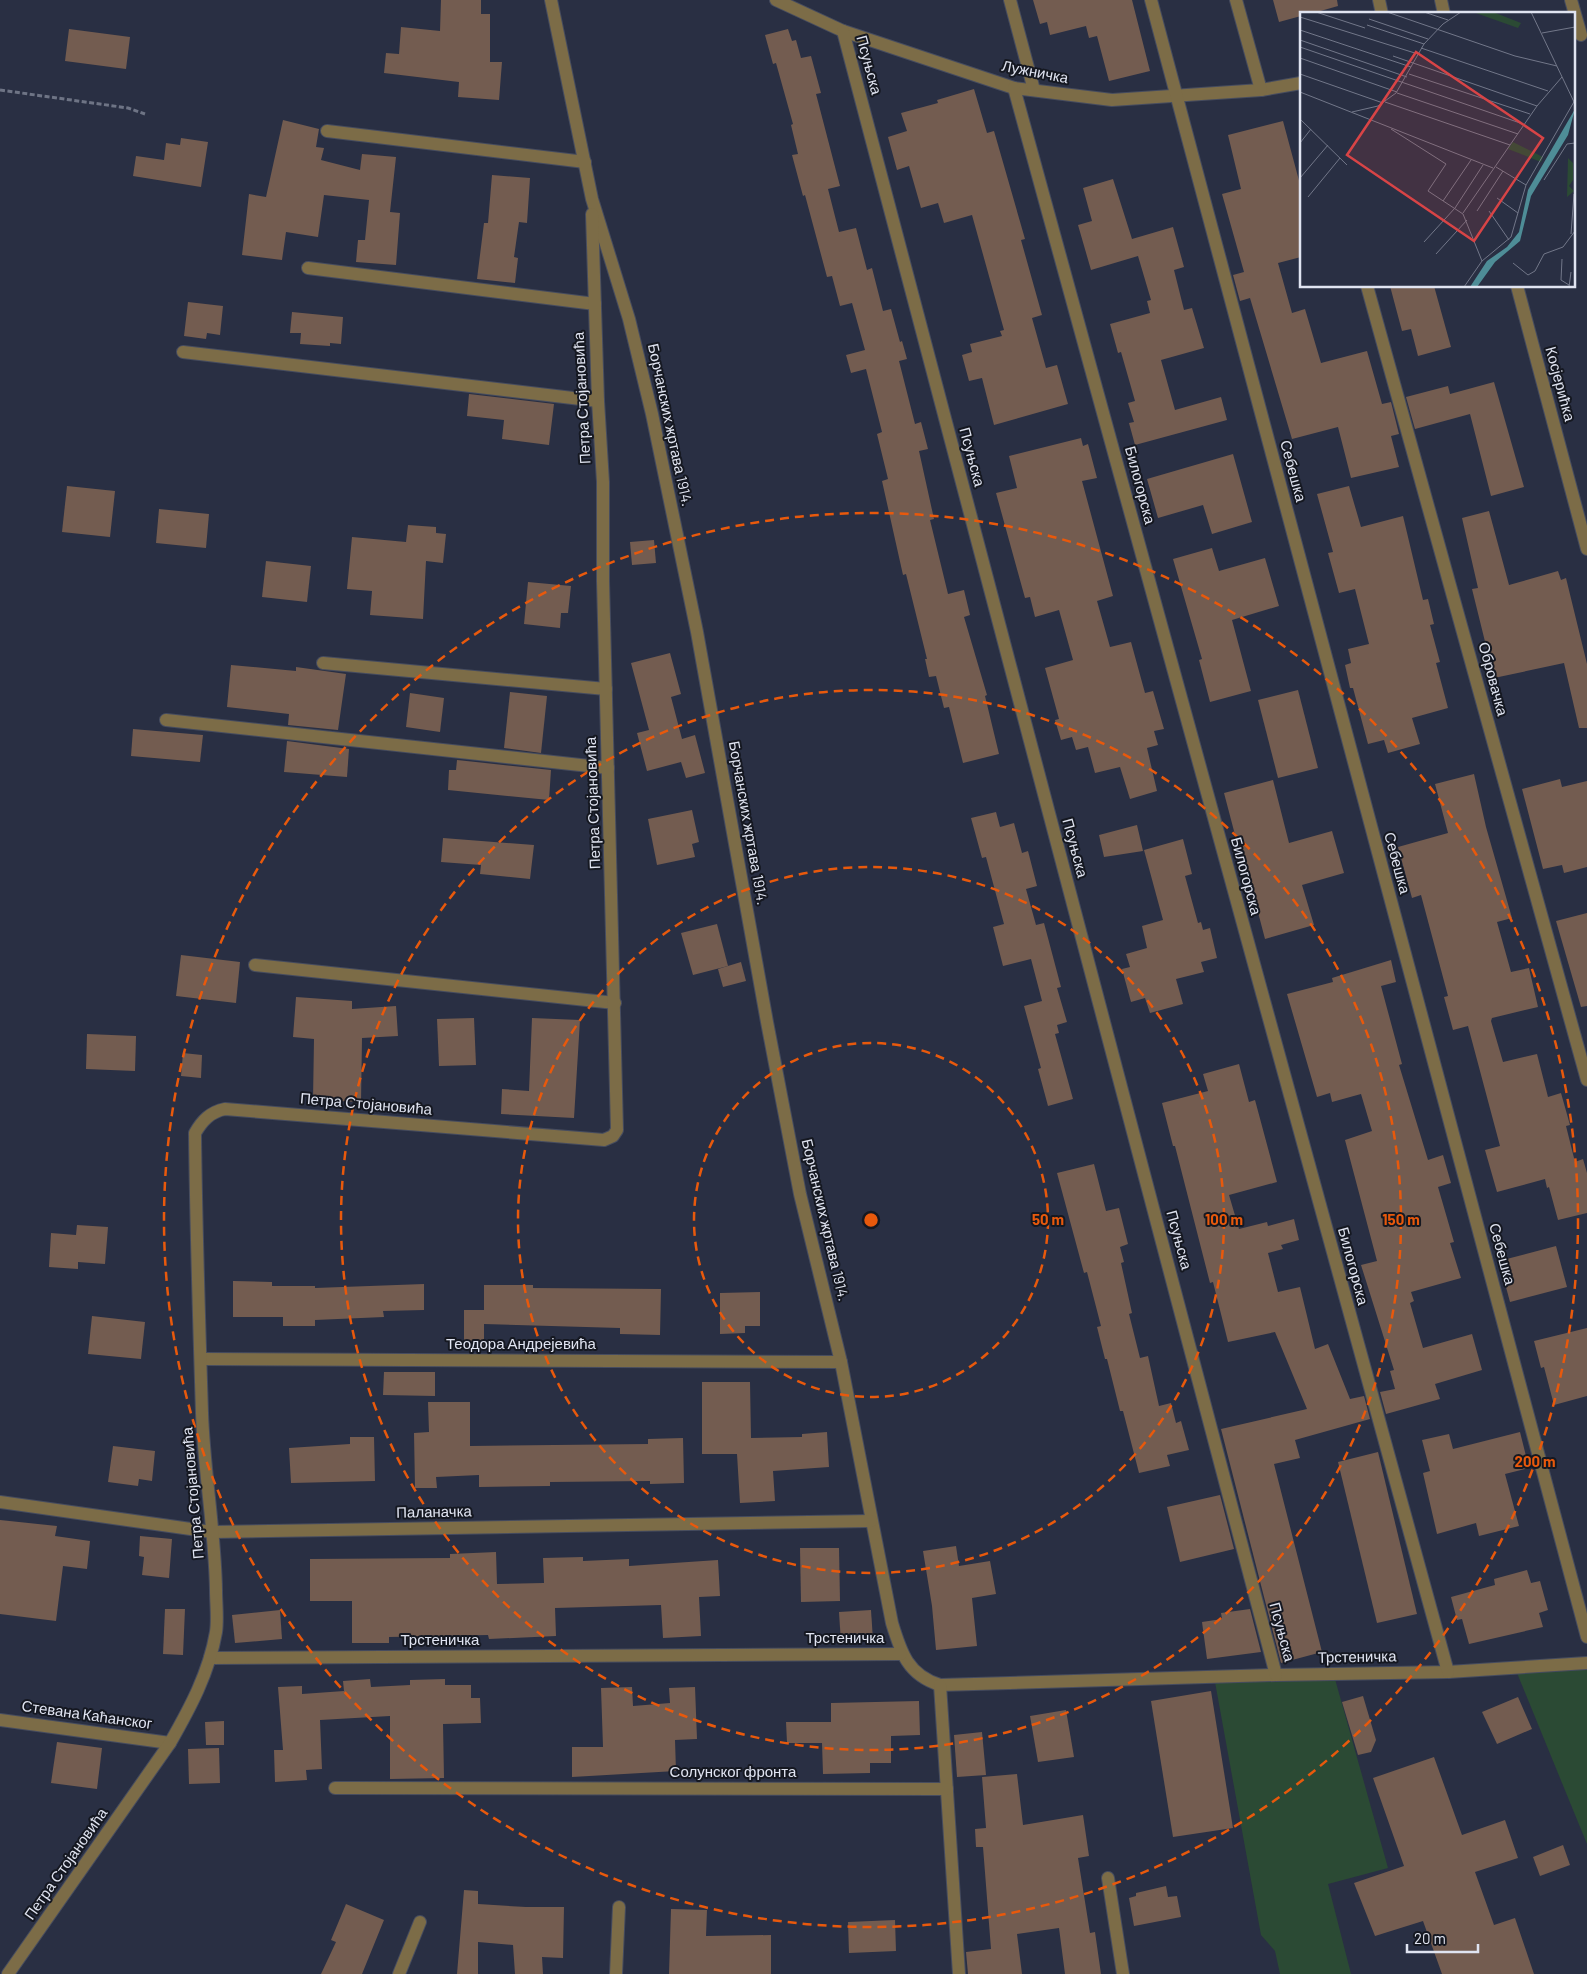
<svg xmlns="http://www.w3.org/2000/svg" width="1587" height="1974" font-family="Barlow,sans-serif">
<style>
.green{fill:#2b4a34}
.building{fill:#735c50}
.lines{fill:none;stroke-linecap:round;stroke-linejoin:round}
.service-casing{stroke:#464c5f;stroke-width:14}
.minor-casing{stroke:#464c5f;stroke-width:14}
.path{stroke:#6e7485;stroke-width:3;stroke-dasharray:5 2.5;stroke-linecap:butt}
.service{stroke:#7c6c47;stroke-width:12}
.minor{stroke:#7c6c47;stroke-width:12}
.ring{fill:none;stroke:#e8590c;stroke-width:2.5;stroke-dasharray:9 6}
.labels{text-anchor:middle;stroke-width:4;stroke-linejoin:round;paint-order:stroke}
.street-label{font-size:15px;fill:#e0e4f1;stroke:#151821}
.inset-road{fill:none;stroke:#727789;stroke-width:1}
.view{fill:#d84446;fill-opacity:0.15;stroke:#d84446;stroke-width:2.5}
.inset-edge{fill:none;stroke:#e0e4f1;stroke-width:2.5}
.centre{fill:#e8590c;stroke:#151821;stroke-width:2.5}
.ring-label{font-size:15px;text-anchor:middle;font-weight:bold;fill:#e8590c;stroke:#151821;stroke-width:4;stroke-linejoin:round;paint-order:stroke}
</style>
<rect width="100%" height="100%" fill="#292f43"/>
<g class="green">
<polygon points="1587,1669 1587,1844 1517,1673"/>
<polygon points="1335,1679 1388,1868 1328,1884 1351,1974 1280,1974 1275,1951 1261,1935 1215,1682"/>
</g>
<g class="building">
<polygon points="441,0 481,0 481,14 490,14 490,62 502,62 499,100 458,97 459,82 384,73 386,53 399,54 401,27 440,31"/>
<polygon points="1033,0 1132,0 1150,71 1109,81 1097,36 1089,38 1086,26 1050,35 1047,22 1040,24"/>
<polygon points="1273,0 1337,0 1338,6 1310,14 1301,14 1301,16 1279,22"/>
<polygon points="69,29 130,37 126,69 65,61"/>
<polygon points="788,29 792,41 796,40 801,58 811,56 821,93 816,94 840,186 828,189 839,232 856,228 867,270 872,268 883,311 891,309 900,342 902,341 907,359 899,361 915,424 921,422 928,449 919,451 934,519 930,520 948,594 964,590 970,615 964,617 987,695 985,696 999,754 963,763 949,707 944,708 936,676 929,677 925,659 927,659 906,574 903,575 882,481 888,479 877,434 882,432 866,369 851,373 846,355 865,350 852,303 840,306 832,276 827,277 805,195 803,196 792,155 798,154 791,125 793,124 776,63 773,64 765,35"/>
<polygon points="974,89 987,133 994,131 1025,239 1021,240 1042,315 1032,318 1046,368 1057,365 1068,404 994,425 982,378 969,381 962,355 972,352 970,344 1002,336 1000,331 1004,330 972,215 944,223 938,203 921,208 909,166 897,170 888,137 907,131 901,113 938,103 937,100"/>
<polygon points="283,120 319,129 316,147 324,148 321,160 360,170 362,154 396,157 390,212 400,213 396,265 356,262 358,240 365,240 369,200 324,195 318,237 286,232 282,260 242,255 249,194 266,197"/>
<polygon points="1283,121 1301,188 1301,257 1278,263 1292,313 1305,309 1321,363 1367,351 1382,404 1391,402 1399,434 1391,436 1399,467 1351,478 1338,427 1292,439 1250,298 1240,301 1233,275 1244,272 1222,194 1241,189 1228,135"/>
<polygon points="181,138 208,142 201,187 133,176 136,156 164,160 166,143 180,145"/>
<polygon points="492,175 530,178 527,223 519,222 514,257 518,258 515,283 477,279 484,223 488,223"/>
<polygon points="1113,179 1132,239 1173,227 1184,267 1174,270 1184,310 1192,308 1204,348 1161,360 1175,410 1221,397 1227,420 1135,445 1129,423 1134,422 1128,403 1135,401 1121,352 1118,353 1110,324 1150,313 1147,301 1151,300 1138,256 1091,270 1078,225 1092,221 1083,188"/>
<polygon points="1390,286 1434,286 1451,347 1418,356 1411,329 1402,331"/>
<polygon points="188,302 223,306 220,335 207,333 206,339 184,336"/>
<polygon points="292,312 343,317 341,344 330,343 330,346 300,344 301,333 290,333"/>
<polygon points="1494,382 1524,487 1491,496 1470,414 1415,429 1406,397 1448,386 1450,394"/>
<polygon points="469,394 554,404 549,445 502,439 504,420 467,416"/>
<polygon points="1081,438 1083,446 1088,444 1097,478 1082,481 1113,596 1097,601 1110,647 1131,642 1145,693 1153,691 1164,729 1154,731 1158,745 1147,748 1157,791 1130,799 1120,767 1095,773 1088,747 1076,750 1072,737 1061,740 1055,720 1059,719 1045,668 1073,660 1059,610 1035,617 1030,597 1025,598 996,493 1017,488 1009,456"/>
<polygon points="1233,454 1252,522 1212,534 1203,505 1158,518 1147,479"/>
<polygon points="67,486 115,491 110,537 62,532"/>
<polygon points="1349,486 1361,527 1403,516 1423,600 1428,599 1434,624 1430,625 1440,662 1436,663 1448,708 1412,718 1420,744 1388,753 1384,740 1368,744 1353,688 1350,688 1345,665 1351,663 1348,649 1369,644 1355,589 1339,593 1328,553 1333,552 1317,494"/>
<polygon points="159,509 209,514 206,548 156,543"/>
<polygon points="1489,511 1509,585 1558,571 1561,580 1566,578 1587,664 1587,728 1579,728 1564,663 1494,678 1472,589 1478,588 1462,518"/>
<polygon points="408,525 436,527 436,533 446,534 443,563 426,561 423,619 370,615 372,591 347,589 352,537 406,542"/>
<polygon points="654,540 656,563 632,565 630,542"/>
<polygon points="1212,548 1219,571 1265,558 1279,606 1232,620 1251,691 1210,702 1199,660 1202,659 1173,559"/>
<polygon points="266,561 311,566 307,602 262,597"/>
<polygon points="528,582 571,586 568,613 561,613 560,628 524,624"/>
<polygon points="670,653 681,694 671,697 682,739 695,735 705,773 686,778 681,762 647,771 637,733 649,730 631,663"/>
<polygon points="231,665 296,671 296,667 346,674 338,730 288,725 289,714 227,707"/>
<polygon points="1298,690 1318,768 1278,778 1258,700"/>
<polygon points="510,692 547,696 541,753 504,748"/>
<polygon points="410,693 444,698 440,732 406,727"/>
<polygon points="133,729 203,735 200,762 131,756"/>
<polygon points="287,741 349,749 347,777 284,772"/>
<polygon points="457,760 551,770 549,800 448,790 449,770 456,770"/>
<polygon points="1474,774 1486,827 1512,918 1497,922 1511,972 1529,968 1538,1007 1492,1018 1491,1021 1503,1062 1537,1054 1548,1097 1561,1093 1570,1125 1566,1126 1575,1162 1583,1159 1587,1173 1587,1213 1558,1220 1549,1187 1547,1188 1545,1179 1497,1192 1485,1150 1500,1146 1468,1026 1453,1030 1444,997 1448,996 1421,895 1412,898 1398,847 1448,833 1435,784"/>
<polygon points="1560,779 1562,787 1587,781 1587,867 1564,873 1562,865 1543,869 1522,789"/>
<polygon points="1273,780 1289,843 1332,831 1344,873 1302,885 1314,925 1265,939 1254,897 1256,897 1241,849 1239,850 1224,793"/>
<polygon points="692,810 699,842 692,844 695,857 657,865 648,819"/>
<polygon points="996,812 1000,827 1014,823 1022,853 1028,851 1037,886 1026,889 1036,925 1044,923 1061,987 1057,988 1067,1022 1057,1025 1059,1033 1055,1034 1073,1099 1048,1106 1038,1069 1041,1068 1024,1006 1042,1001 1031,959 1003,966 993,927 1004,924 986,857 982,858 971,818"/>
<polygon points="1137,825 1143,851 1104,857 1099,835"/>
<polygon points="443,838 534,845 530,879 480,874 481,865 441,862"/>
<polygon points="1183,839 1192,874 1185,876 1198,923 1201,922 1203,930 1210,928 1217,958 1201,962 1204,972 1176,979 1183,1004 1150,1013 1145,998 1131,1002 1122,969 1130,967 1126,954 1147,948 1142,926 1163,920 1144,850"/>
<polygon points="1587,913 1587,1006 1581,1007 1556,921"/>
<polygon points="717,924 728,966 693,975 681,933"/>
<polygon points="181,955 240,962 236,1003 176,996"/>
<polygon points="1391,960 1396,982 1381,986 1402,1064 1399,1065 1428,1160 1443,1155 1451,1183 1438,1187 1454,1242 1450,1243 1461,1278 1411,1292 1414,1301 1410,1303 1423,1348 1472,1334 1482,1370 1435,1384 1440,1399 1386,1414 1380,1392 1395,1389 1390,1371 1394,1370 1361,1265 1377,1261 1345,1140 1372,1131 1361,1094 1332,1102 1330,1093 1317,1097 1287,994 1333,982 1332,978"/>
<polygon points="741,962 746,981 723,987 718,969"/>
<polygon points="296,997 352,1001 352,1009 396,1006 398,1036 362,1038 361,1102 313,1100 314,1039 293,1037"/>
<polygon points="474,1018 476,1065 439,1066 437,1019"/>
<polygon points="532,1018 580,1020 574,1118 501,1114 502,1089 529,1091"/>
<polygon points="87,1034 136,1036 135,1071 86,1069"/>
<polygon points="183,1053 202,1055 201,1078 181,1076"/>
<polygon points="1239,1064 1249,1102 1255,1100 1277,1182 1229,1195 1239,1229 1267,1222 1268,1226 1294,1219 1299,1240 1281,1245 1283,1249 1268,1253 1278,1292 1300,1287 1315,1349 1328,1344 1350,1399 1364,1396 1370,1419 1295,1440 1300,1458 1274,1464 1322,1652 1281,1663 1221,1429 1307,1409 1275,1332 1228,1342 1213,1282 1210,1283 1175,1146 1173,1146 1162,1103 1208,1091 1203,1074"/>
<polygon points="1094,1164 1106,1211 1119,1208 1128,1244 1120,1247 1124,1262 1121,1263 1132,1313 1129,1314 1140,1358 1148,1356 1159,1406 1171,1403 1176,1423 1181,1421 1189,1450 1167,1455 1170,1466 1139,1473 1123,1411 1120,1411 1107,1359 1105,1359 1097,1327 1101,1326 1087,1272 1084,1273 1057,1173"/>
<polygon points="77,1225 108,1227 105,1264 78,1262 78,1269 49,1267 51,1233 76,1235"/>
<polygon points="1556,1246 1567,1287 1510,1302 1499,1261"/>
<polygon points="233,1281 272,1282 272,1286 315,1286 315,1288 424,1284 424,1310 383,1311 384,1317 315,1320 315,1326 283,1326 283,1317 233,1317"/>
<polygon points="484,1285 533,1285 533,1288 661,1289 660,1335 620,1334 620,1328 484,1324 484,1346 464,1346 464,1310 484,1310"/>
<polygon points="760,1292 760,1326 745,1326 745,1333 720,1334 720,1293"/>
<polygon points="92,1316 145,1322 141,1359 88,1354"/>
<polygon points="1587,1328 1587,1396 1554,1405 1544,1367 1541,1368 1534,1341"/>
<polygon points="384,1372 435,1372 435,1396 383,1395"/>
<polygon points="702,1382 750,1382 751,1438 802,1437 802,1434 827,1432 829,1467 773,1471 775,1501 740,1503 737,1454 702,1454"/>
<polygon points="428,1402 470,1402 470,1446 648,1444 648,1439 683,1438 684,1483 650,1484 650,1481 550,1482 550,1486 479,1487 479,1475 436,1477 437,1488 415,1488 414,1433 429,1432"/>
<polygon points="1520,1432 1529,1468 1505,1474 1519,1526 1479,1536 1476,1523 1437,1534 1423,1473 1430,1471 1422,1440 1449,1434 1453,1449"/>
<polygon points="350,1437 374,1437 375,1481 291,1483 289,1448 350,1444"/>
<polygon points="113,1446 155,1451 152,1481 139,1479 138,1486 108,1482"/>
<polygon points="1378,1452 1417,1614 1377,1623 1338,1462"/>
<polygon points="1220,1495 1234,1549 1180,1562 1167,1507"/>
<polygon points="0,1520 57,1526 55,1536 90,1541 87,1569 63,1566 56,1621 0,1614"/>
<polygon points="140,1536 172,1539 169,1578 142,1575 144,1557 139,1556"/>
<polygon points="956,1546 959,1566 990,1561 996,1594 972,1598 977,1646 936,1650 932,1606 923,1551"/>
<polygon points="800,1548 839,1548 840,1601 801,1602"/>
<polygon points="496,1552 497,1584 544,1583 543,1558 583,1557 583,1561 629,1559 629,1566 718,1560 720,1596 699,1597 701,1636 663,1638 661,1605 555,1608 556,1636 489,1639 488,1635 389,1637 389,1643 352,1643 352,1601 310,1601 310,1559 450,1558 450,1554"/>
<polygon points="1527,1570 1531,1583 1540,1581 1548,1610 1539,1613 1543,1627 1469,1644 1462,1619 1457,1620 1451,1597 1495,1585 1494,1579"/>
<polygon points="165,1609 185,1609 183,1655 163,1654"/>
<polygon points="1250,1609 1261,1652 1207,1659 1202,1622 1222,1619 1221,1613"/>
<polygon points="280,1610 282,1639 235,1643 232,1615"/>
<polygon points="871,1610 873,1640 841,1643 839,1612"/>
<polygon points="370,1679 371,1687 410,1685 410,1680 445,1679 445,1685 471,1685 471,1698 480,1698 481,1723 443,1724 444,1778 390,1779 390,1716 320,1720 322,1769 306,1770 307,1780 275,1782 274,1750 283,1750 278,1687 302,1686 302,1694 344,1691 343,1681"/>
<polygon points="632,1687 633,1706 670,1703 669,1688 695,1687 697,1739 675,1740 676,1771 572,1777 572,1747 603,1747 601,1688"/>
<polygon points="1211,1691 1233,1828 1173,1837 1151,1701"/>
<polygon points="1363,1696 1376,1740 1371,1752 1358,1755 1342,1702"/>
<polygon points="1518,1697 1532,1729 1497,1744 1482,1712"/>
<polygon points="919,1701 920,1735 891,1736 891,1763 870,1763 870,1773 823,1774 822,1743 787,1743 786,1722 831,1722 831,1703"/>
<polygon points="1066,1710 1074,1757 1038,1762 1030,1716"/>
<polygon points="224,1721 224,1745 206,1745 205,1722"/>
<polygon points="982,1732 986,1775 957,1777 954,1735"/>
<polygon points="57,1742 102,1748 97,1789 51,1783"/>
<polygon points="219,1748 220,1783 189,1784 188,1749"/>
<polygon points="1434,1757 1462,1835 1505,1820 1518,1858 1475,1872 1494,1925 1515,1918 1534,1974 1442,1974 1423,1921 1375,1936 1354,1883 1404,1866 1373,1778"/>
<polygon points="1017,1774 1023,1825 1083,1815 1089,1856 1078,1858 1090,1933 1095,1932 1101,1974 1065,1974 1059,1928 1017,1934 1022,1974 968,1974 966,1952 991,1949 983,1847 976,1847 975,1829 986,1828 982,1777"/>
<polygon points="1563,1845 1570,1865 1540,1876 1533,1857"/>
<polygon points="1166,1886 1168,1897 1177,1896 1181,1917 1134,1926 1129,1898 1136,1896 1136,1893"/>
<polygon points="464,1890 478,1891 478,1904 526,1907 564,1907 563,1958 542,1957 543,1974 515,1974 513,1945 478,1942 478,1974 457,1974"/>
<polygon points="346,1904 384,1920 362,1974 321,1974 336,1942 331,1940"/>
<polygon points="671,1909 707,1910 706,1936 771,1935 771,1974 669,1974"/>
<polygon points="895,1920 896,1951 849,1953 848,1922"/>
</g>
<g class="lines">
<g class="service-casing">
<g id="service">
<polyline points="327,131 585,162"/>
<polyline points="308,268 595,304"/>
<polyline points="183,352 598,401"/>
<polyline points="323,663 606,689"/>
<polyline points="166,720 608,768"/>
<polyline points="255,965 615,1003"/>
<polyline points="1108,1878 1123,1974"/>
</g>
</g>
<g class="minor-casing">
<g id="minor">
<path d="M551,0L592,199L629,319L652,414L697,632L767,1022L800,1194L841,1362L892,1623C901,1653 908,1675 940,1685L1276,1675L1448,1672L1587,1663"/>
<polyline points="776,0 843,31 1014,88 1112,100 1261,90 1301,83"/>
<polyline points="1010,0 1034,90"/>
<polyline points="1151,0 1587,1637"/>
<polyline points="1236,0 1261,90"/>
<polyline points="1379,0 1382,14"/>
<polyline points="1441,0 1444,14"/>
<polyline points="1571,0 1581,35"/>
<polyline points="843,31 1276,1675"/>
<polyline points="1014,88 1448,1672"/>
<polyline points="1367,286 1587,1080"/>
<polyline points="1517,286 1587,549"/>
<polyline points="202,1359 841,1362"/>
<polyline points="0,1502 212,1532 871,1521"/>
<polyline points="210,1658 901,1654"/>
<polyline points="940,1685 959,1974"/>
<polyline points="0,1720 170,1743"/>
<polyline points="335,1788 947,1789"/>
<path d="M8,1974L170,1743C190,1708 209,1673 216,1632C218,1619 216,1604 216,1590C215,1531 204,1472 202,1413C199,1320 196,1227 195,1133C202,1121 210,1112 225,1109L604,1140L613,1136L617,1130L603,581V482L598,401L592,214"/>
<polyline points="399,1974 420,1922"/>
<polyline points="616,1974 619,1907"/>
</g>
</g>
<polyline class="path" points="0,90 128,108 145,114"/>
<use href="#service" class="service"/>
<use href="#minor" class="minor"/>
</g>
<g class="ring">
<circle cx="871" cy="1220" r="177"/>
<circle cx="871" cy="1220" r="353"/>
<circle cx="871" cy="1220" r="530"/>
<circle cx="871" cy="1220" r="707"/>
</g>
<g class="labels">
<g class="street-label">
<text transform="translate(869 65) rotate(75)" y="5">Псуњска</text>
<text transform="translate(1035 72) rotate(11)" y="5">Лужничка</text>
<text transform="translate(1560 384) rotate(75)" y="5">Косјерићка</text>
<text transform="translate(582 398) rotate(-93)" y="5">Петра Стојановића</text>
<text transform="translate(670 425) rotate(78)" y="5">Борчанских жртава 1914.</text>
<text transform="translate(972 457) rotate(75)" y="5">Псуњска</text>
<text transform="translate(1293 471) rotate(75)" y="5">Себешка</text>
<text transform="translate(1140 485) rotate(75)" y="5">Билогорска</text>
<text transform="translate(1493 679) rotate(75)" y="5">Обровачка</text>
<text transform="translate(593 803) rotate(-92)" y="5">Петра Стојановића</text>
<text transform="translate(748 823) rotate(80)" y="5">Борчанских жртава 1914.</text>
<text transform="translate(1075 848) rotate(75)" y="5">Псуњска</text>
<text transform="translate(1397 863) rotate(75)" y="5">Себешка</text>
<text transform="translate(1246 876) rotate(75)" y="5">Билогорска</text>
<text transform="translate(366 1104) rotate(5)" y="5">Петра Стојановића</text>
<text transform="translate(825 1220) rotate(77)" y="5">Борчанских жртава 1914.</text>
<text transform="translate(1179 1240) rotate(75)" y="5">Псуњска</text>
<text transform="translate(1502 1254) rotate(75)" y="5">Себешка</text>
<text transform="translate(1353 1266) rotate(75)" y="5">Билогорска</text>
<text x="521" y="1349">Теодора Андрејевића</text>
<text transform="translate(193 1493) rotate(-95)" y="5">Петра Стојановића</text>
<text transform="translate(434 1512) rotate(-1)" y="5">Паланачка</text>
<text transform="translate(1282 1632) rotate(75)" y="5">Псуњска</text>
<text x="845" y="1643">Трстеничка</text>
<text x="440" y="1645">Трстеничка</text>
<text transform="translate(1357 1657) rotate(-1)" y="5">Трстеничка</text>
<text transform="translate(87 1715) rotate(8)" y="5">Стевана Каћанског</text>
<text x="733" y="1777">Солунског фронта</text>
<text transform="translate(66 1864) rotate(-55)" y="5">Петра Стојановића</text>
</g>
</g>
<g transform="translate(1300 12)">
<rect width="275" height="275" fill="#292f43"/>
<path d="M173,0H193L221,11L218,16ZM213,130L243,145L241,150L208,137ZM268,146L273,151V168L269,174L274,179L267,185Z" fill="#2b4a34"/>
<path d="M275,97L268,123L231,184L220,229L195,250L177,275H170L187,249L207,235L219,220L228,178Z" fill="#4e8d97"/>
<path class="inset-road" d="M16,0L65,16M87,0L215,44L257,54M124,0L148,8M231,0L275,92M0,5L118,42M69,7L128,27M67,13L124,32M0,18L111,55M242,21L275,15M0,28L107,65M0,35L223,112M121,36L248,79M93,44L237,94M0,46L97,80M0,62L83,91M109,62L230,102M0,80L193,156M97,81L218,122M85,90L210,133M52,100L78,94L96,81L124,32L143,12L161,0M0,107L47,153M91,117L146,152L128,179L163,202L182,249M0,131L11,117M196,155L226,173M0,166L28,133M244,168L267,132L275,131M8,185L40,146M197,186L218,201M143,189L171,148M177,199L203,159M189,199L209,228M163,201L237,94L262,65M271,222L274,182M124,230L155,196L183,153M136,242L167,208M262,247L261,268L269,273M213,251L228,263L235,259L244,242L263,235L275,219M164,275L182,249L211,225L226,173L275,88M269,275L271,260"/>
<path class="view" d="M116,40L243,126L174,229L47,143Z"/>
<rect width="275" height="275" class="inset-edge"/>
</g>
<circle cx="871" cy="1220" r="8" class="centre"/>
<g class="ring-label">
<text x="1048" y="1225">50 m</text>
<text x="1224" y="1225">100 m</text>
<text x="1401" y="1225">150 m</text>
<text x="1535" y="1467">200 m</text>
</g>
<path d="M1407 1944v8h71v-8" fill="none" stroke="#e0e4f1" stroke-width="2.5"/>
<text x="1414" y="1944" font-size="15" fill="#e0e4f1" stroke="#151821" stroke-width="4" paint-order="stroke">20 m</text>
</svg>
